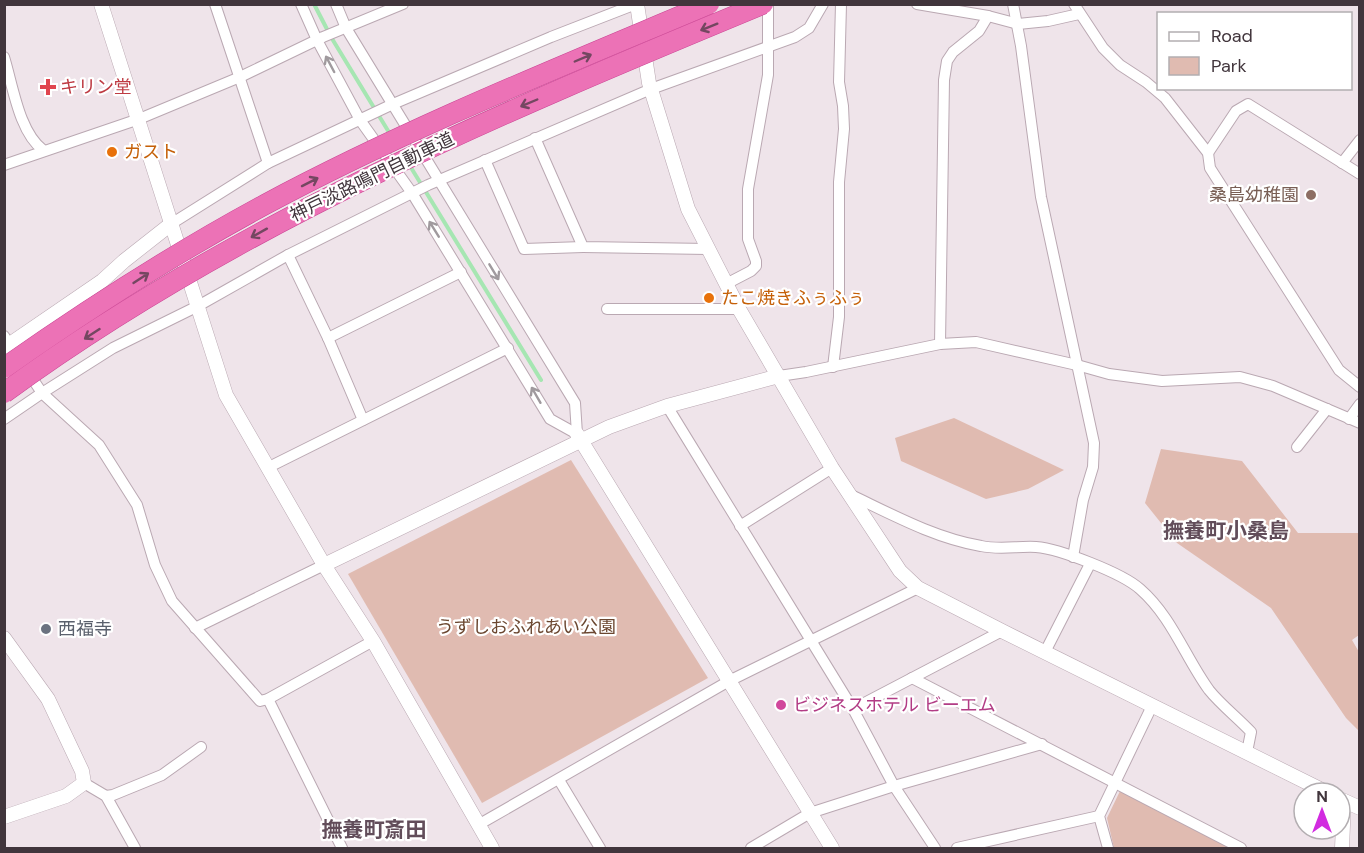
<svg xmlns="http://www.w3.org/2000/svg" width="1364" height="853" font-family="'DM Sans','Noto Sans JP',sans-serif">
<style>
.green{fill:#e0bbb1}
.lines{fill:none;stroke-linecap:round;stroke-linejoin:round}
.stream{stroke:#a6e6b2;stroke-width:4}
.minor-casing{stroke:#baa8b2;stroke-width:12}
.tertiary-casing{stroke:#baa8b2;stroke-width:15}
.minor{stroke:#fff;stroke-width:10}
.tertiary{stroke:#fff;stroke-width:14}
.motorway-bridge-casing{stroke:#c94493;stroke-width:21;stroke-linecap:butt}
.motorway-bridge{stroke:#ec72b6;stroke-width:20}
.oneway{stroke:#744761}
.oneway2{stroke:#a09a9e}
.health-dot{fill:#e0444e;stroke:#fff;stroke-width:2}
.food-dot{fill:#e8710a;stroke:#fff;stroke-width:2}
.education-dot{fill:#8d6e63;stroke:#fff;stroke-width:2}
.worship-dot{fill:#6b7280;stroke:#fff;stroke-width:2}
.hotel-dot{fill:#d1479c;stroke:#fff;stroke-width:2}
.labels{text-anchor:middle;stroke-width:4.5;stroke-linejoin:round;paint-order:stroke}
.health-label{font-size:18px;fill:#be3a42;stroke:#fff;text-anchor:start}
.food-label{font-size:18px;fill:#c56008;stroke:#fff;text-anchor:start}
.street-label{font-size:18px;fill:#41353c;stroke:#fff}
.education-label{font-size:18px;fill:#785e54;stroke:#fff;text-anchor:end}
.park-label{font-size:18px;fill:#6b4730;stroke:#fff}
.worship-label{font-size:18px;fill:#5b616d;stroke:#fff;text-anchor:start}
.hotel-label{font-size:18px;fill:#b23c85;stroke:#fff;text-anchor:start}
.quarter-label{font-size:21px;font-weight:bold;fill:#624d5a;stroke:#fff}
</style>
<rect width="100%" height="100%" fill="#efe4ea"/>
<g class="green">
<polygon points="954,418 1064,470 1028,489 986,499 901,461 895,438"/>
<polygon points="1161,449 1242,461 1298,533 1358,533 1359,635 1352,640 1359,652 1359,731 1346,718 1271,608 1177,543 1145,503"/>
<polygon points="571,460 708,678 482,803 348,574"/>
<polygon points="1120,791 1231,848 1114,848 1107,818"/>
</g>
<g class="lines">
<g class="stream">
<polyline points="314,4 331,37 390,134"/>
<polyline points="410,166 541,380"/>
</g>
<g class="minor-casing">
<g id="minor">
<polyline points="215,4 268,163"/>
<polyline points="301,4 317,40 360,120 412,193 550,419 577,434"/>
<polyline points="336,4 346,28 575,403 577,434"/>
<polyline points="917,4 988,16 1018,24 1048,21 1079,14"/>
<polyline points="1013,4 1021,46 1041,197 1094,443 1093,467 1083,500 1073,557"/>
<polyline points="1074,4 1103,48 1120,65 1146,82 1165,98 1208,153 1210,168 1339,370 1360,387"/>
<path d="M4,57C13,86 19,132 43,150"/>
<polyline points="535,138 583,247 708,249"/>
<polyline points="1208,153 1236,111 1248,104 1360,174"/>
<polyline points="485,160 524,249 583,247"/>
<polyline points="1342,163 1360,140"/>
<polyline points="4,165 139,119 240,77 323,37 403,4"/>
<polyline points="171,224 268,163 393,104 551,37 636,4"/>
<polyline points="288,255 328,338 363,420"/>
<polyline points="726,284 751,271 756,266 756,261 748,239 748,189 768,75 768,4"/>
<polyline points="607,309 739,309"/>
<polyline points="4,336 42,393 99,445 137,505 155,565 172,601 260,701 268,699 373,641"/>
<polyline points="328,338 461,272"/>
<polyline points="940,344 944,80 947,61 953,52 979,31 988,16"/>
<polyline points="833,367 839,317 839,182 844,129 843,106 839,82 841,4"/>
<polyline points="779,376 806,372 940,344 976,342 1077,365 1109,374 1162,381 1240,377 1273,386 1360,423"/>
<polyline points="667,406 853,709 894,786 935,848"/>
<polyline points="4,419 42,393 113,348 198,306 288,255 428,185 651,89 795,37 809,28 823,4"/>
<polyline points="1349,419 1360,404"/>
<polyline points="1297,447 1327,409"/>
<polyline points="269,467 508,348"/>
<path d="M851,495C893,515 935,538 981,546C999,550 1018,546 1036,547C1060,549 1122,573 1140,589C1172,617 1185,657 1209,690C1221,705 1238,718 1251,732L1247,752"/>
<polyline points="740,526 832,468"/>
<polyline points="195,628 324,565"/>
<polyline points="1045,652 1090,564"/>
<polyline points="912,678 1241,848"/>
<polyline points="268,699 342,848"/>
<polyline points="853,709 1002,631"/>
<polyline points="559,780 600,848"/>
<polyline points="84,783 106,796 135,848"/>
<polyline points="106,796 113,795 162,775 201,747"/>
<polyline points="478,825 729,681 918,588"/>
<polyline points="751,848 810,813 894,786 1042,744"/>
<polyline points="957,848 1099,816"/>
<polyline points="1108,848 1099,816 1152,706"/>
</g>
</g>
<g class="tertiary-casing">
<g id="tertiary">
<polyline points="101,4 226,395 324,565 373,641 492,848"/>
<polyline points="637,4 649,83 688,209 739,309 832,468 900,571 918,588 1002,631 1328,793"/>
<polyline points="4,348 102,281 124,261 171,224"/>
<polyline points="577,434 832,848"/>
<polyline points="324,565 609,427 667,406 779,376"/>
<polyline points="4,638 48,699 82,771 84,783 66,796 4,817"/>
<polyline points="1340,799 1360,808"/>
<polyline points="1342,848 1344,801"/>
</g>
</g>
<use href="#minor" class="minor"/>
<use href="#tertiary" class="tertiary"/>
<g class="motorway-bridge-casing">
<g id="motorway-bridge">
<path d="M4,368C88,309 175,253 266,204C408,128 560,67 709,4"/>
<path d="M4,393C235,224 500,113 763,4"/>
</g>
</g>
<use href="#motorway-bridge" class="motorway-bridge"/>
</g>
<defs><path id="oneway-shaft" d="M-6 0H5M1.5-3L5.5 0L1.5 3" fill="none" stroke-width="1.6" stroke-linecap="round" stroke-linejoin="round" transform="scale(1.5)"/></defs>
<g class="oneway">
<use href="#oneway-shaft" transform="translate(709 27) rotate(158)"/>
<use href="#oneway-shaft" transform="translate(583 58) rotate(-23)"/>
<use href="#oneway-shaft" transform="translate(529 103) rotate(157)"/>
<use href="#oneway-shaft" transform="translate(310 182) rotate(-27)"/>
<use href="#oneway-shaft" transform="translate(259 233) rotate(151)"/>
<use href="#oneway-shaft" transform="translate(141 278) rotate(-33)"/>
<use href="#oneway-shaft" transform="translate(92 334) rotate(147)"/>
</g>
<g class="oneway2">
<use href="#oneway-shaft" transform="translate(330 64) rotate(-118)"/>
<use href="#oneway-shaft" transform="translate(434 229) rotate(-122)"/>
<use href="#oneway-shaft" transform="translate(494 272) rotate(59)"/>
<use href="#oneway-shaft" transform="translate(536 395) rotate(-120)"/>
</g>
<path class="health-dot" d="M45 78h6v6h6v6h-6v6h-6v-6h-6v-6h6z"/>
<g class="food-dot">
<circle cx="112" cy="152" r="6"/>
<circle cx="709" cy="298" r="6"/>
</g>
<circle class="education-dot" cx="1311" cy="195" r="6"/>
<circle class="worship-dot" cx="46" cy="629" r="6"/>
<circle class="hotel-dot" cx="781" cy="705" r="6"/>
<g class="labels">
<g class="health-label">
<text x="60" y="93">キリン堂</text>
</g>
<g class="food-label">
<text x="124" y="158">ガスト</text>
<text x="721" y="304">たこ焼きふぅふぅ</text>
</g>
<g class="street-label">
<text transform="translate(372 177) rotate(-26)" y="6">神戸淡路鳴門自動車道</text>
</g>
<g class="education-label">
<text x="1299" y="201">桑島幼稚園</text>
</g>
<g class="park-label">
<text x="526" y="633">うずしおふれあい公園</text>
</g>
<g class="worship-label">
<text x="58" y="635">西福寺</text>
</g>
<g class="hotel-label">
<text x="793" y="711">ビジネスホテル ビーエム</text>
</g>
<g class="quarter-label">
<text x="1226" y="538">撫養町小桑島</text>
<text x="374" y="837">撫養町斎田</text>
</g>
</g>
<rect width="1364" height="853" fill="none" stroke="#41353c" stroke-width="12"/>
<rect x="1157" y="12" width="195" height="78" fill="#ffffff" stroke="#b3aeb1" stroke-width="1.5"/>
<rect x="1169" y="32" width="30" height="9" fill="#ffffff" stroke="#b3aeb1" stroke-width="1.5"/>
<text x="1211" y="42" font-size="18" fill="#41353c">Road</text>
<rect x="1169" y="57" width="30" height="18" fill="#e0bbb1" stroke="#b3aeb1" stroke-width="1.5"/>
<text x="1211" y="72" font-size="18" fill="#41353c">Park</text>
<g transform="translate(1322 811)"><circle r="28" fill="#ffffff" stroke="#b3aeb1" stroke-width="1.5"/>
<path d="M0-4.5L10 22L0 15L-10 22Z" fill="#d22be0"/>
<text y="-9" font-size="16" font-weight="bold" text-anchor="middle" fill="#41353c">N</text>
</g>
</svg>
